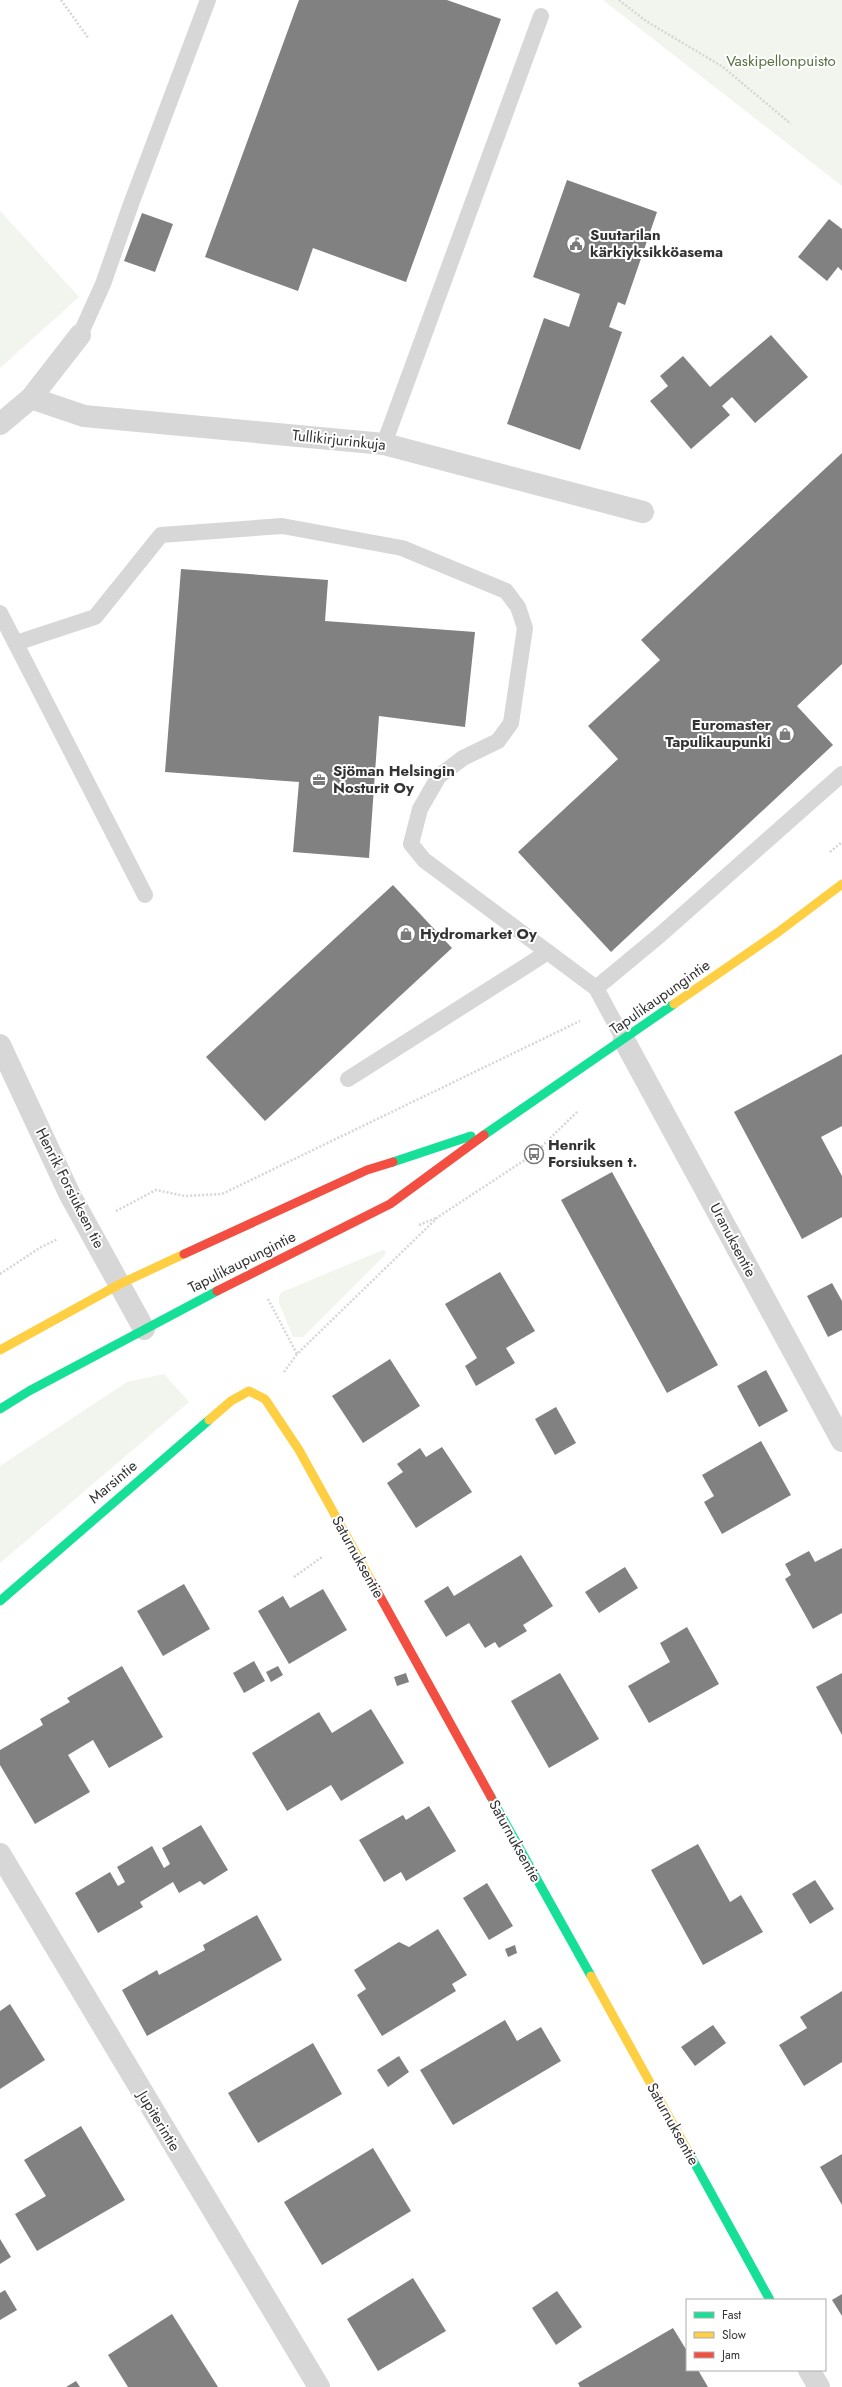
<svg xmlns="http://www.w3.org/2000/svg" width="842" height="2387" font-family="Jost,sans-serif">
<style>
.green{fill:#f1f5ed}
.building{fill:#818181}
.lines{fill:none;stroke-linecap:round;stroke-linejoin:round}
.path{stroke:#d6d6d6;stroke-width:2.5;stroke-dasharray:2 2;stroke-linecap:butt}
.lane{stroke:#d7d7d7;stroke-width:16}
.street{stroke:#d7d7d7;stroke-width:22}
.fast{stroke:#16e098;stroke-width:9}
.slow{stroke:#ffcf43;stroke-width:9}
.jam{stroke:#f24e42;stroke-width:9}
.labels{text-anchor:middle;stroke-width:4;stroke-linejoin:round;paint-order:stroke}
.park-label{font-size:15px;fill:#56703f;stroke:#fff}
.poi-label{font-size:15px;font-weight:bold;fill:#333;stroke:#fff;text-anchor:start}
.street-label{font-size:15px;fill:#333;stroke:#fff}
</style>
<rect width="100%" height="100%" fill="#fff"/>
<g class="green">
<polygon points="603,0 842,0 842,186"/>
<polygon points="0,211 79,297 0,368"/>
<polygon points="383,1250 386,1252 384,1256 303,1337 293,1337 279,1303 279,1296 282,1292"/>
<polygon points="164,1374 189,1402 0,1563 0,1466 127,1382"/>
</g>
<g class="building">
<polygon points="299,0 447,0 501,19 406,282 313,248 298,291 205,257"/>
<polygon points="567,180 657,212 625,305 618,302 609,327 622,332 580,450 507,424 544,318 569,327 580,294 533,277"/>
<polygon points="142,213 173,224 155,272 124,261"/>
<polygon points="829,219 842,229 842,271 838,267 827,281 798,257"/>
<polygon points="771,335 808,377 755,423 732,397 722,406 730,415 691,449 650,401 668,386 660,376 683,356 710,387"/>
<polygon points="842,453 842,664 797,706 833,745 611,952 518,852 618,759 588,726 660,660 641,640"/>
<polygon points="181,569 328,580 325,621 475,632 465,727 379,716 369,858 293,852 299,782 165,772"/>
<polygon points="393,885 452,948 265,1121 206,1057"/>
<polygon points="842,1054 842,1126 821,1137 842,1176 842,1217 802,1239 734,1112"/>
<polygon points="612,1172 718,1365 667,1393 561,1200"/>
<polygon points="500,1272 535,1331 506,1348 515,1363 476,1386 465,1366 477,1358 445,1304"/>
<polygon points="832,1283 842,1301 842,1330 828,1337 807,1296"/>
<polygon points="390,1359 420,1406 363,1443 332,1396"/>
<polygon points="766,1370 788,1411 759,1427 737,1386"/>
<polygon points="556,1407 576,1443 555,1455 535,1419"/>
<polygon points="761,1441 791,1495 722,1534 704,1502 714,1496 702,1475"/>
<polygon points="442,1447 472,1492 416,1528 387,1483 403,1472 397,1464 420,1448 426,1457"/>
<polygon points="842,1548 842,1613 813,1629 785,1579 791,1575 785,1564 809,1551 815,1562"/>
<polygon points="521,1555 553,1606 523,1625 527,1631 499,1648 495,1642 485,1648 469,1623 446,1637 424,1601 448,1586 454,1596"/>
<polygon points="625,1567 638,1588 599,1613 585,1592"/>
<polygon points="184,1584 210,1629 163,1656 137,1611"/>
<polygon points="323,1589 347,1630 289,1664 258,1611 283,1596 290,1608"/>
<polygon points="687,1627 719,1684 649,1723 628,1686 670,1662 660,1643"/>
<polygon points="254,1661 265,1681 244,1693 233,1673"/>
<polygon points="122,1666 163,1737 109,1768 93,1740 68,1755 90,1792 35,1824 0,1765 0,1750 43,1725 40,1719 70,1702 67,1698"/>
<polygon points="278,1666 283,1675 271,1682 266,1672"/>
<polygon points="406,1673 409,1682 397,1686 394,1677"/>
<polygon points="560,1673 599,1739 549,1768 511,1701"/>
<polygon points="842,1673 842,1735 816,1687"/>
<polygon points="371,1709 404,1763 341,1801 331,1785 287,1811 252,1753 319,1712 332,1733"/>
<polygon points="429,1806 456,1851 406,1881 401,1872 384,1882 359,1840 403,1815 406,1820"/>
<polygon points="201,1825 228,1870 204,1885 200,1881 179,1893 173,1882 140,1902 143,1907 98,1933 75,1893 110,1872 118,1886 125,1882 117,1867 152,1846 164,1868 170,1864 162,1848"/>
<polygon points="698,1844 730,1902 741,1895 763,1932 703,1965 651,1870"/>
<polygon points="815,1880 834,1909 810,1924 792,1894"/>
<polygon points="487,1883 513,1926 489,1940 463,1898"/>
<polygon points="257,1915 282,1960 147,2036 122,1990 157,1970 159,1975 205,1950 203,1945"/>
<polygon points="438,1929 467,1975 452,1984 456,1991 382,2036 357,1995 366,1989 354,1970 399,1942 409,1947"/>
<polygon points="515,1945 517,1953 508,1957 505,1949"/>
<polygon points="842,1991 842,2062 804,2086 779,2045 807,2028 800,2017"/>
<polygon points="10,2004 45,2060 0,2089 0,2011"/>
<polygon points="505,2020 517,2041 541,2027 561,2061 453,2125 420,2070"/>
<polygon points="713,2025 726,2043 695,2066 681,2047"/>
<polygon points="313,2043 342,2094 258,2143 228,2093"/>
<polygon points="399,2056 409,2072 388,2087 377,2070"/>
<polygon points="81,2126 125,2200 37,2251 15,2214 46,2196 24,2160"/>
<polygon points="373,2148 411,2211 322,2265 284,2202"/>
<polygon points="842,2154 842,2205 820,2167"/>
<polygon points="0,2239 11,2257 0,2264"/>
<polygon points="413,2278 446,2331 378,2371 347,2319"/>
<polygon points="5,2290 17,2310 0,2320 0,2293"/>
<polygon points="557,2291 582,2327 556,2345 532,2308"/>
<polygon points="842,2294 842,2316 832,2300"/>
<polygon points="172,2314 218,2387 128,2387 108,2355"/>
<polygon points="673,2328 687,2351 687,2370 698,2370 708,2387 580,2387 578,2383"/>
<polygon points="76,2381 80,2387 66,2387"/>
</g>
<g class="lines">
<g class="path">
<polyline points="61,0 89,39"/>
<polyline points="619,0 646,21 723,67 791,124"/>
<polyline points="830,852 842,842"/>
<polyline points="116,1211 156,1190 185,1196 222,1194 580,1021"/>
<polyline points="419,1225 436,1218"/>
<polyline points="0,1274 41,1247 58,1239"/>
<polyline points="268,1299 297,1354"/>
<polyline points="284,1372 297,1354 438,1217 534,1154 578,1111"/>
<polyline points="294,1577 322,1557"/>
</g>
<g class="lane">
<polyline points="80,335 103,284 131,204 208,0"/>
<polyline points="384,444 541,16"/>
<polyline points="0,613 145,895"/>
<polyline points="16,643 95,617 161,535 282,526 402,548 506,591 518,607 525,628 511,723 498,741 463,758 439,776 420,809 411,844 424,860 596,988 624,1040"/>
<polyline points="596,988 660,935 842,774"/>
<polyline points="348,1079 548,952"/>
</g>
<g class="street">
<polyline points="31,398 84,416 384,444 643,512"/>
<polyline points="0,424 31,398 80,335"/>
<polyline points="624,1040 842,1441"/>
<polyline points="0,1045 70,1195 144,1329"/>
<polyline points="0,1854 319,2387"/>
<polyline points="809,2370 819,2387"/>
</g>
<g class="fast">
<polyline points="484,1135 674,1004"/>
<polyline points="393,1162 471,1136"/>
<polyline points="0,1409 29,1391 217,1291"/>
<polyline points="0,1601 209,1420"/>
<polyline points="491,1797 591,1976"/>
<polyline points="689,2153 770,2300"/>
</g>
<g class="slow">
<polyline points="674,1004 777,933 842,884"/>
<polyline points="0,1350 120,1284 184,1254"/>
<polyline points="209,1420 231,1401 249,1391 265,1399 299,1450 372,1582"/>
<polyline points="591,1976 689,2153"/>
</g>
<g class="jam">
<polyline points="184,1254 367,1170 393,1162"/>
<polyline points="217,1291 390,1204 484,1135"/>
<polyline points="372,1582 491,1797"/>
</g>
</g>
<defs>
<g id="civic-ring" transform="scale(1)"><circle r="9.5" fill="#fff" stroke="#7a7a7a" stroke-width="1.5"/><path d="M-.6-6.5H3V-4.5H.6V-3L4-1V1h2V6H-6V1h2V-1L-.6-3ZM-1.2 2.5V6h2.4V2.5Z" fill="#7a7a7a"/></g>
<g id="shop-ring" transform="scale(1)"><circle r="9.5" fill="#fff" stroke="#7a7a7a" stroke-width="1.5"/><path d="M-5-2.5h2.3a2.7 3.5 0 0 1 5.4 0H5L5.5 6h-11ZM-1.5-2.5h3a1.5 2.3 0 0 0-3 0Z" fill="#7a7a7a"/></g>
<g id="office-ring" transform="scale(1)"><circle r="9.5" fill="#fff" stroke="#7a7a7a" stroke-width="1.5"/><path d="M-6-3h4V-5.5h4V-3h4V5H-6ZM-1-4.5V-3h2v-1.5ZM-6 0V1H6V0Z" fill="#7a7a7a"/></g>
<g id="bus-ring" transform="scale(1)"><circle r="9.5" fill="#fff" stroke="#7a7a7a" stroke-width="1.5"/><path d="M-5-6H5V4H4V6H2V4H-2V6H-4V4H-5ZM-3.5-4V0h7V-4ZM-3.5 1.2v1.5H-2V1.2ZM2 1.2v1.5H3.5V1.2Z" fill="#7a7a7a"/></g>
</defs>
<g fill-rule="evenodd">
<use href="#civic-ring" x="576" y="244"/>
<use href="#shop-ring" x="785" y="734"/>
<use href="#office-ring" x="319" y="780"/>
<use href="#shop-ring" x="406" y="934"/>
<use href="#bus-ring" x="534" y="1154"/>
</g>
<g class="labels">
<g class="park-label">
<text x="781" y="66">Vaskipellonpuisto</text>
</g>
<g class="poi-label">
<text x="590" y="240">Suutarilan<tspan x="590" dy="17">kärkiyksikköasema</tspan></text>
<text x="771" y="730" text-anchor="end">Euromaster<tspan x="771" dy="17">Tapulikaupunki</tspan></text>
<text x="333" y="776">Sjöman Helsingin<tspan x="333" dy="17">Nosturit Oy</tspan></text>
<text x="420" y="939">Hydromarket Oy</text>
<text x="548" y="1150">Henrik<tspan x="548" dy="17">Forsiuksen t.</tspan></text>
</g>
<g class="street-label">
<text transform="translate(339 440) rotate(6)" y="5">Tullikirjurinkuja</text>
<text transform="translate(660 997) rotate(-35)" y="5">Tapulikaupungintie</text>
<text transform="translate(70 1188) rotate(63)" y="5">Henrik Forsiuksen tie</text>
<text transform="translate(733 1240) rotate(62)" y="5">Uranuksentie</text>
<text transform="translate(242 1262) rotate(-27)" y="5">Tapulikaupungintie</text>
<text transform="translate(113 1482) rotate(-40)" y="5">Marsintie</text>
<text transform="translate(358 1557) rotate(61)" y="5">Saturnuksentie</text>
<text transform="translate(515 1841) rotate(61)" y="5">Saturnuksentie</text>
<text transform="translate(159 2121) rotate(59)" y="5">Jupiterintie</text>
<text transform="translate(673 2124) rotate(61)" y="5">Saturnuksentie</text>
</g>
</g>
<rect x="686" y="2299" width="140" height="72" fill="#ffffff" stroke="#adadad"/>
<rect x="694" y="2312" width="20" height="6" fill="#16e098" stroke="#adadad"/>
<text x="722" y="2319" font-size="12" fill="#333333">Fast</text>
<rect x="694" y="2332" width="20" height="6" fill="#ffcf43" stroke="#adadad"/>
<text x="722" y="2339" font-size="12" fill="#333333">Slow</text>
<rect x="694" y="2352" width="20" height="6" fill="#f24e42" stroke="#adadad"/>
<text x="722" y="2359" font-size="12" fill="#333333">Jam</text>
</svg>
